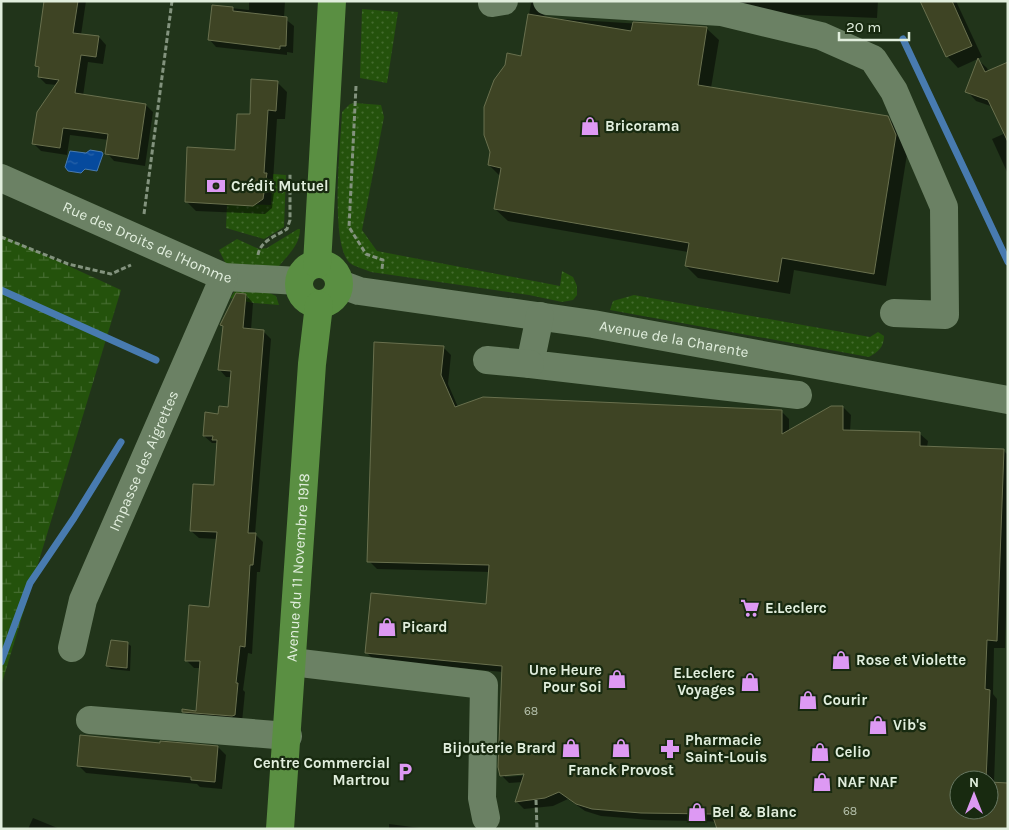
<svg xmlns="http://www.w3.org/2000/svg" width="1009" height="830" font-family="Karla,sans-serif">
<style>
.grass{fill:url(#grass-dots)}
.wetland{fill:url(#wetland-marsh)}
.water{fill:url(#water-ripples);stroke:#487bb0}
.shadow{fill:#0007;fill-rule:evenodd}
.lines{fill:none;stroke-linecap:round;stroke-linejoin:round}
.stream{stroke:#487bb0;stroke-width:7}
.building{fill:#3e4424;stroke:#69704e}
.path{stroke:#83937e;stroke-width:3;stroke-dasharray:5 2.5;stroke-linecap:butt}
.minor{stroke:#6b8164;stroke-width:28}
.major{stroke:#5a8f42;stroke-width:28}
.labels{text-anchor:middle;stroke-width:4.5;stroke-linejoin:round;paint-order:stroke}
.number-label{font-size:12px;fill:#b8c4af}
.poi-label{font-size:15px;font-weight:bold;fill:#e1eedd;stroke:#182a10;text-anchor:start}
.street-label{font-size:15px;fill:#e1eedd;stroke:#182a10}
</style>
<defs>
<pattern id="grass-dots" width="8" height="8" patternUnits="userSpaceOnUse" patternTransform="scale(1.25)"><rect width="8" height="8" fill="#24520c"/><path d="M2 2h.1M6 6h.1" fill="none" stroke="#446b2f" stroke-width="1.8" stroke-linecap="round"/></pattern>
<pattern id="wetland-marsh" width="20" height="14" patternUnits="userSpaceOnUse" patternTransform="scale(1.25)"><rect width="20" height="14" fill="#24520c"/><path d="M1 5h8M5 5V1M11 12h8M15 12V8" fill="none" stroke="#446b2f"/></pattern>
<pattern id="water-ripples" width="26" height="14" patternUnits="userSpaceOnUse" patternTransform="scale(1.25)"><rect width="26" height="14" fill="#064a9d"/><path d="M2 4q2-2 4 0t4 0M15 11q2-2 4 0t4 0" fill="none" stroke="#2a64aa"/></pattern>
</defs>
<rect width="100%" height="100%" fill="#21341a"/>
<g class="grass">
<polygon points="362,9 398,12 387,83 360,78"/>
<path d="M355,103L381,105L384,117L362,230L377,251L560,286L562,271L573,277L577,286V295L573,300L562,302L529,295L371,272C365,269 355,267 350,263C329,245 341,141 342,112L350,104Z"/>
<polygon points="273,174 286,175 284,227 264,239 226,228 227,204 271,205"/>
<path d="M298,229H300C300,245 288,255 279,266L256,267L226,264L219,250L237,239L259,249L267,248Z"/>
<polygon points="235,291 265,291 276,296 279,305 253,303 230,298"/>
<path d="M634,295L870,337L878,332L884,336C884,347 878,352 869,357L610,310L613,301Z"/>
</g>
<polygon class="wetland" points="1,235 121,290 1,686"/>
<polygon class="water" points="90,150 102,152 103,154 97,171 85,169 81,173 68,171 65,167 70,151 86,153"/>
<g class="shadow">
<polygon points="44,1 86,1 81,35 99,37 106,45 103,64 88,62 83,96 146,105 153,112 145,166 114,161 107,153 109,140 70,135 67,155 41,151 33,143 57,85 46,84 39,77 40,70 36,66"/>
<polygon points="249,1 285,1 284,18 294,26 293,53 287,52 287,55 216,47 209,39 213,6 249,10"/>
<polygon points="527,1 550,1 543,13 546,18 706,28 719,40 711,88 887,117 900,130 908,148 886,286 794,270 790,294 698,278 686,266 688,252 508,221 495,209 501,177 489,165 522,57 531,3"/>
<polygon points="700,1 878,1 877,18 759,13"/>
<polygon points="922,1 956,1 982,57 958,68 947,56"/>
<polygon points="978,60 987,68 1008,112 976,101 967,91"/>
<polygon points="277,82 287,92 285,119 277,119 273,181 275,184 272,208 265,214 196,211 187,202 236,152 251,116"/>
<polygon points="1008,132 1008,174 992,139"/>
<polygon points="246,295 253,303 251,330 263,331 271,339 255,534 263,542 260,572 257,572 252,654 248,653 243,690 245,692 242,722 190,719 183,711 197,712 200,668 194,668 186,660 210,608 217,539 199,538 191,531 216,486 217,443 212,443 204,436 220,415 229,408 231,377 226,377 219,369 224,327 222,325"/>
<path d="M443,347L451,355L448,384L458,407L781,411L789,419V432L843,407L851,415L850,432L920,434L928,441L927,447L1003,450L1008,455V551L1005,648H994L993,694L997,699L994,783L1008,829L650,820L601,816L585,811L568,799L553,806L524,809L516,801L523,782L509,783L501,775L503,672L374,660L366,652L487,605L490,572L377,569L369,561ZM531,772V775L505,777V774ZM959,780H989V810H959Z"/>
<polygon points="127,643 131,646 130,671 111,669 107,666"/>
<polygon points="218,747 226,755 222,789 200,787 197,784 86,773 78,765"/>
<polygon points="33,818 60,829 28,829"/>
<polygon points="389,824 428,829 389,829"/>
</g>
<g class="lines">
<g class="stream">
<polyline points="903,39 1008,262"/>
<polyline points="1,290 156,360"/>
<polyline points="1,662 30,583 74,518 121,442"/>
</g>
</g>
<g class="building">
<polygon points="44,1 78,1 73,33 99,36 96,57 81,55 75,93 146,104 138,159 105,154 108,134 87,131 63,128 60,148 32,144 37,112 59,80 38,77 39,67 35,66"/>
<polygon points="920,1 952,1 972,46 946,57"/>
<polygon points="212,5 233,7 233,11 287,17 286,46 280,46 280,49 208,40"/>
<polygon points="528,14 631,31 633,22 707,27 698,85 888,116 896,135 874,274 782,258 778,282 685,266 689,243 494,209 501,168 488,165 490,152 484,135 484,107 494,80 505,65 507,53 521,56"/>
<polygon points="978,58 985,72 1008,62 1008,142 988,100 965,92"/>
<polygon points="251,79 278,81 276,111 268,110 264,173 267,173 263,199 253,206 185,202 187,147 235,150 237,114 250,114"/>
<polygon points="236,293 246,294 243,328 264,330 248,533 256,533 253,565 250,565 245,647 240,646 236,683 238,683 235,715 232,716 182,712 182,709 196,711 200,661 185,661 189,605 209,607 217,532 190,531 193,484 214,485 217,440 212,440 213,436 203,436 205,412 218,414 219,406 228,407 231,371 218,370 223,326 220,325"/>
<polygon points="374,342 444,346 441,375 455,407 483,397 782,410 782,434 831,406 843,406 843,430 920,432 920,446 1004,449 997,641 987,640 985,689 990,690 986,780 959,780 959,810 989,810 989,782 1008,783 1008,829 717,829 712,814 641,813 592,809 576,804 559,792 545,798 515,802 524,774 500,776 498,767 502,666 365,653 371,593 486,604 489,565 367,562"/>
<polygon points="111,640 128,642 127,668 106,666"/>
<polygon points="80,735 160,743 160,741 218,746 215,782 191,780 191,777 77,766"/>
</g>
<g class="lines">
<g class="path">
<polyline points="356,86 349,227 366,254 383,260 382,269"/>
<polyline points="144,214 172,1"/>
<polyline points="1,237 68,264 111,274 131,265"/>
<path d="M258,255C260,241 276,236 287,229L290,220V173"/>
<polyline points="536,800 537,829"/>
</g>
<g class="minor">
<polyline points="547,1 721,12 821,36 873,59 894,91 944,207 945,315 894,313"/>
<polyline points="492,3 504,1"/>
<path id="s1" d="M1,178L224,277L299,281"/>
<path id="s2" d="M340,284L359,291L593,324L1008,400"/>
<polyline points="540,316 530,364 798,395"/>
<polyline points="487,360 530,364"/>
<path id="s3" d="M72,648L83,600L224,277"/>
<polyline points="292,662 484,685 482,798 486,818"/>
<polyline points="90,720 288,736"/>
</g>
<g class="major">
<circle cx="319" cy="284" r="20"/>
<polyline points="317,264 332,1"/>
<path id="s4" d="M280,829L312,364L319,305"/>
</g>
</g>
<defs>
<g id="shop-bare" transform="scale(1.5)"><path d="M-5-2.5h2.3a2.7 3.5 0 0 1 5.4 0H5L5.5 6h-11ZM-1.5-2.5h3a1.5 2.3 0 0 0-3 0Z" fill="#dd99f3" stroke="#182a10" stroke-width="2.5" paint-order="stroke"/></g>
<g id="bank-bare" transform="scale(1.5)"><path d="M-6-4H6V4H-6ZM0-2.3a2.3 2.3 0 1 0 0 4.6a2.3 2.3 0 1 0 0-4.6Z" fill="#dd99f3" stroke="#182a10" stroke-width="2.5" paint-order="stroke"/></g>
<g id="supermarket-bare" transform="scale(1.5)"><path d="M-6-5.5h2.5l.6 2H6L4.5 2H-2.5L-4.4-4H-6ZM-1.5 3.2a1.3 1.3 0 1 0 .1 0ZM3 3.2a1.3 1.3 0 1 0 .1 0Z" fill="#dd99f3" stroke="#182a10" stroke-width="2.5" paint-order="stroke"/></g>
<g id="pharmacy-bare" transform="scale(1.5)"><path d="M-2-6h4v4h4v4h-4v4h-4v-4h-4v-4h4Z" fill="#dd99f3" stroke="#182a10" stroke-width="2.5" paint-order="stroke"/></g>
<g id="parking-bare" transform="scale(1.5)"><path d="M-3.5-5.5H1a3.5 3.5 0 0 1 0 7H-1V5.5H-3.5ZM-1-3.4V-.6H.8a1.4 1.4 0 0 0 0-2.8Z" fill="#dd99f3" stroke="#182a10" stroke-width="2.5" paint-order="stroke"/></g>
</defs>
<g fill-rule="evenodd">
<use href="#shop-bare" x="590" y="126"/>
<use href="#bank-bare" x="216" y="186"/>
<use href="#supermarket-bare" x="750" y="608"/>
<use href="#shop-bare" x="387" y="627"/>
<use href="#shop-bare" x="841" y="660"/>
<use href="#shop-bare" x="617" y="679"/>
<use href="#shop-bare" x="750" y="682"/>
<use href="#shop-bare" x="808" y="700"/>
<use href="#shop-bare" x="878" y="725"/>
<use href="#shop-bare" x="571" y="748"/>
<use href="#shop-bare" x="621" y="748"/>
<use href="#pharmacy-bare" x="670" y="749"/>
<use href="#shop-bare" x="820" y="752"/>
<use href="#parking-bare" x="405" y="772"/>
<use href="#shop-bare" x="822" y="782"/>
<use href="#shop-bare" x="697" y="812"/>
</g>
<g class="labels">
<g class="number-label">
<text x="531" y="715">68</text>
<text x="850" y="815">68</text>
</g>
<g class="poi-label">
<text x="605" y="131">Bricorama</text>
<text x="231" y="191">Crédit Mutuel</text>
<text x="765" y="613">E.Leclerc</text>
<text x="402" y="632">Picard</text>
<text x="856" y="665">Rose et Violette</text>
<text x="602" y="675" text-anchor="end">Une Heure<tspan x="602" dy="17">Pour Soi</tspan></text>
<text x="735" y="678" text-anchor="end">E.Leclerc<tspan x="735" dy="17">Voyages</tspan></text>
<text x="823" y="705">Courir</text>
<text x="893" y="730">Vib's</text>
<text x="685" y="745">Pharmacie<tspan x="685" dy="17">Saint-Louis</tspan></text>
<text x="556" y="753" text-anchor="end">Bijouterie Brard</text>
<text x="835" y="757">Celio</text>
<text x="390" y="768" text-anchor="end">Centre Commercial<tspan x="390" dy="17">Martrou</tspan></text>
<text x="621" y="775" text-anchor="middle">Franck Provost</text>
<text x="837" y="787">NAF NAF</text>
<text x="712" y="817">Bel &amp; Blanc</text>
</g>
<g class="street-label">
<text dy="5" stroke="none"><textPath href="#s1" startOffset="160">Rue des Droits de l'Homme</textPath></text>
<text dy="5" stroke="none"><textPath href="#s2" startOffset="339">Avenue de la Charente</textPath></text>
<text dy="5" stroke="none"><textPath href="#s3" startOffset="201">Impasse des Aigrettes</textPath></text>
<text dy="5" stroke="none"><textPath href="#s4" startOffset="262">Avenue du 11 Novembre 1918</textPath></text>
</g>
</g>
<rect width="1009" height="830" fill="none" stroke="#e1eedd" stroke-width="5"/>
<g transform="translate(974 795)"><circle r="24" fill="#182a10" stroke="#687862"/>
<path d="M0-4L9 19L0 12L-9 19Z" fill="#dd99f3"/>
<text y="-8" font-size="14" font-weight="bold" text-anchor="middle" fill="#e1eedd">N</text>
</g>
<path d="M839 32v8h70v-8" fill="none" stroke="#e1eedd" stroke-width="2.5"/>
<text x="846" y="32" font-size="15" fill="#e1eedd" stroke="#182a10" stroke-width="4" paint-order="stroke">20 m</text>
</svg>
